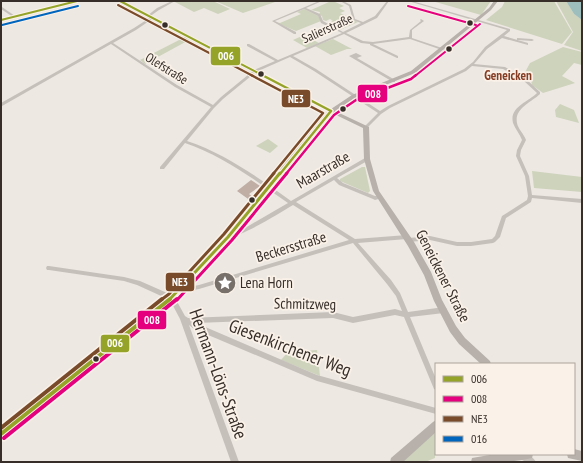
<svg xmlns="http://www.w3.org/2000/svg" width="583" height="463" font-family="'PT Sans Narrow',sans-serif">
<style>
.green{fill:#ced3bc}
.water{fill:#9ebebe}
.building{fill:#c0ada4}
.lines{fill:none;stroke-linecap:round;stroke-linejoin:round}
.street{fill:#c6c0bb;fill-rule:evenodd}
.secondary{fill:#b7b0ab;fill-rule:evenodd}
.bus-1-far3-casing{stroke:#faf2e9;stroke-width:4}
.bus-1-far2-casing{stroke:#faf2e9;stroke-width:5}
.bus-1-far1-casing{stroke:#faf2e9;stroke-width:6}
.bus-1-casing{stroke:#faf2e9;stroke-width:7}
.bus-2-far3-casing{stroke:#faf2e9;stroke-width:4}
.bus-2-far2-casing{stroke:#faf2e9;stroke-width:5}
.bus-2-far1-casing{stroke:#faf2e9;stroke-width:6}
.bus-2-casing{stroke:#faf2e9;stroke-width:7}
.bus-3-far3-casing{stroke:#faf2e9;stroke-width:4}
.bus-3-far2-casing{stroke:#faf2e9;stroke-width:5}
.bus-3-far1-casing{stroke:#faf2e9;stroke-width:6}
.bus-3-casing{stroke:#faf2e9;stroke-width:7}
.bus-4-casing{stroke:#faf2e9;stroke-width:4}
.bus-1-far3{stroke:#95a428;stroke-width:2}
.bus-1-far2{stroke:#95a428;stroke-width:2.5}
.bus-1-far1{stroke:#95a428;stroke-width:3}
.bus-1{stroke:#95a428;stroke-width:4}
.bus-2-far3{stroke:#e5007d;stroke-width:2}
.bus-2-far2{stroke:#e5007d;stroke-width:2.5}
.bus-2-far1{stroke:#e5007d;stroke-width:3}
.bus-2{stroke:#e5007d;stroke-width:4}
.bus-3-far3{stroke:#7a4b2a;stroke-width:2}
.bus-3-far2{stroke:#7a4b2a;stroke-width:2.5}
.bus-3-far1{stroke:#7a4b2a;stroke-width:3}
.bus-3{stroke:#7a4b2a;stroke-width:4}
.bus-4{stroke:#0065bd;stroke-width:2}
.bus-dot{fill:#372e29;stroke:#faf2e9;stroke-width:1.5}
.labels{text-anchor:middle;stroke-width:3.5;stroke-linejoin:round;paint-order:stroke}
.far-street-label{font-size:13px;fill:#372e29;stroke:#faf2e9}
.far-neighbourhood-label{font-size:13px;font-weight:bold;fill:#853c23;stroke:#faf2e9}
.street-label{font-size:15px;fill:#372e29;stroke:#faf2e9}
.poi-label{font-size:15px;fill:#372e29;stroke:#faf2e9;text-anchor:start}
.near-street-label{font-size:18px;fill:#372e29;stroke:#faf2e9}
.line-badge{stroke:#faf2e9;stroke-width:1.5}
.badge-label{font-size:11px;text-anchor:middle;font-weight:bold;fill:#fff}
</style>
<rect width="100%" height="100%" fill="#ede8e2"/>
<g class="green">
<polygon points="177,1 213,1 230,9 218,14 204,8 194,12 175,2"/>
<polygon points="215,1 274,1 275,2 243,13"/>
<polygon points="327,1 333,1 344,6 339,8 345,11 340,13 349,17 341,18 347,21 352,19 358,22 340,30 327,24 333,21 330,19 326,21 323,20 322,16 319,15 320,12 306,9 311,10 329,2"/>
<polygon points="432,1 491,1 481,15"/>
<polygon points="505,1 554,1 572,32 562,44 486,20 502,7"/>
<polygon points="556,1 566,1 574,14 582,20 582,51 564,45 573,32"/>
<polygon points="304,9 318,16 321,21 296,31 274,22 280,23 301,14 297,12"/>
<polygon points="304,35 319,43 307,48 293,40"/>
<polygon points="185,37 189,40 145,64 140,60"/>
<polygon points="333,39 352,49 347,49 331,55 315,46"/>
<polygon points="563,47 582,52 582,65 574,63 562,76 575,83 543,93 532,85 531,80 523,76 530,63"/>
<polygon points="560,104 574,110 579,123 556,117 555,110"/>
<polygon points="268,139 278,146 270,153 256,146"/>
<polygon points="362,167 365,167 370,191 368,193 340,181 340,179"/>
<polygon points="532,171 582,177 582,192 534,188"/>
<polygon points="317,350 320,376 281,360 288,352"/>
<polygon points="436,431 436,454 440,454 435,455 435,458 425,462 402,462"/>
</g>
<polygon class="water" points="566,1 582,1 582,20 574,14"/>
<polygon class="building" points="251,180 260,186 249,194 254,198 251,201 237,191"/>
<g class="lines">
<g class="street">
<polygon points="172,1 175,1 159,10 149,17 147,16 157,8"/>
<path d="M319,1H322L306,8L320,14L323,21L343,32L361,23L353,20L349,6L340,1H343L351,5L355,19L363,22L375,16L387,1H389L377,18L346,33L363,41L373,42L409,37L410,30L421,21L420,20L421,19L424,21L412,30V38L445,49L442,50L410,39L373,44L398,56V58H397L370,45V44L361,43L344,34L293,56L316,69L380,111L388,106L464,69L473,62L485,47L507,30L408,1H412L510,29V31L504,36L528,43V45L502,38L487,49L474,64L505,67L526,79L540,92V94C532,102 514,108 517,123C518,129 524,134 526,140L521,150L520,156L529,176L532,195L582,199V203L532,198L531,202L506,218L500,237L495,242L493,243L471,246H457L430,240L409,242L407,241V239L358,243L391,280L400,293L408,312L444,307L446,308L447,310L446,312L444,313L410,317L436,379V390L434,389L404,317L395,315L353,323L333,318L196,323L317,375L436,408V414L317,381L194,329L189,325L239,462H231L180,319L170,300L137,285L124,281L49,270H47L46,268L47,266H49L124,277L140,281L174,296L185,316L188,318L333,312L353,317L395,309L402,311L396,296L387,284L353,243L199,289L189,291L181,289L180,287L181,285H183L189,287L199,285L349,240L293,205C279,213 241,238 227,237L226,236L227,235L245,228L288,203C255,180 223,156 185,143L164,169H160V167L211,107L175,87L111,44L2,106H1V103L134,28L151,17H152V19L136,30L113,43L177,85L213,105L221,97L254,70L275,61L247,46V44H249L278,60L342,33L321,23L318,16L304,9L275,21L296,32V34H294L272,21ZM290,57L314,71L378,113L364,127L366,128H367L381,114L390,108L466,71L472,66L503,69L524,81L537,93C528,102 509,107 513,123C515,129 520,134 522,140L517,150L516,156L525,176L528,196L527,200L502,216L495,236L492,239L471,242H457L430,236L409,238V236L407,235L355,239L296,202L334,180L339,185L373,199L375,200L382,198V196H375L343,183L337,178L369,160V158H365L291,201C257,177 226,154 187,141L214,108L223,99L256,72Z"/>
<polygon points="1,7 2,7 15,16 13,17 1,9"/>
<polygon points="517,38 532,39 534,40 532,41 518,40 517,40"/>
<polygon points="356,53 362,56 357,58 390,77 395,80 395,82 393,82 349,56"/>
<path d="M520,454C526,454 533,456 536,462C529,462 522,463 519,456Z"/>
</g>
<g class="secondary">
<polygon points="73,1 79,1 1,21 1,19"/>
<polygon points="118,1 123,1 331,109 352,95 411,71 489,8 494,1 498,1 491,10 415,73 356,97 335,111 369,127 370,159 379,191 414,242 431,272 442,300 456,326 465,338 490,361 491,364 481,364 459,344 450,332 434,301 424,275 408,246 373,191 364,159 363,128 332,113 231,239 175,300 4,437 1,439 1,428 169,296 225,235 328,111"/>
<polygon points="436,420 436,432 403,462 390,462 391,458 433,422"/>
<polygon points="574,449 582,451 582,461 568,458 567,454 574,454"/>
<path d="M495,454H533L532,458C513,463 490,462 471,462L472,458Z"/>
</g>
<g class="bus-1-far3-casing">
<g id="bus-1-far3">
<polyline points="120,1 264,76"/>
<polyline points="1,20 77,1"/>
</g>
</g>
<g class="bus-1-far2-casing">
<g id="bus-1-far2">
<polyline points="262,75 331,111"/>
<polyline points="280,174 331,111"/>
</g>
</g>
<g class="bus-1-far1-casing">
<polyline id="bus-1-far1" points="169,300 228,237 280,173"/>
</g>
<g class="bus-1-casing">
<polyline id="bus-1" points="1,434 170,299"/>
</g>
<g class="bus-2-far3-casing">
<g id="bus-2-far3">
<polyline points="408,6 476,25"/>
<polyline points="415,76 480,24"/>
</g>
</g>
<g class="bus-2-far2-casing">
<polyline id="bus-2-far2" points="286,174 334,115 356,100 411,79 416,75"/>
</g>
<g class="bus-2-far1-casing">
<polyline id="bus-2-far1" points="177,300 232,240 287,173"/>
</g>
<g class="bus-2-casing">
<polyline id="bus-2" points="4,438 177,299"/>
</g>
<g class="bus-3-far3-casing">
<polyline id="bus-3-far3" points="118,5 253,76"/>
</g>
<g class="bus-3-far2-casing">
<polyline id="bus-3-far2" points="251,75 323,113 273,174"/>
</g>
<g class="bus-3-far1-casing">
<polyline id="bus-3-far1" points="161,300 169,294 224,234 274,173"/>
</g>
<g class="bus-3-casing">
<polyline id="bus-3" points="1,428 162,299"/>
</g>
<g class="bus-4-casing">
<polyline id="bus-4" points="2,25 78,6"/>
</g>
<use href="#bus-1-far3" class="bus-1-far3"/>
<use href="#bus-1-far2" class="bus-1-far2"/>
<use href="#bus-1-far1" class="bus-1-far1"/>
<use href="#bus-1" class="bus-1"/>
<use href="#bus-2-far3" class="bus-2-far3"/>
<use href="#bus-2-far2" class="bus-2-far2"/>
<use href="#bus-2-far1" class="bus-2-far1"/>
<use href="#bus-2" class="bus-2"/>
<use href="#bus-3-far3" class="bus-3-far3"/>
<use href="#bus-3-far2" class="bus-3-far2"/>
<use href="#bus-3-far1" class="bus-3-far1"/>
<use href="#bus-3" class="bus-3"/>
<use href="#bus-4" class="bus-4"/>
</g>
<defs>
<g id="sight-disc" transform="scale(1.15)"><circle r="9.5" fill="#776f6a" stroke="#faf2e9"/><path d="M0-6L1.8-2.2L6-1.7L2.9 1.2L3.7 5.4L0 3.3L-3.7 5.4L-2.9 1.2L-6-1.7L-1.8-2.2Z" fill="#fff"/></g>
</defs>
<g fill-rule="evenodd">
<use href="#sight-disc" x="225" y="283"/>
</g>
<g class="bus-dot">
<circle cx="470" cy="23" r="3.5"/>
<circle cx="165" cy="25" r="3.5"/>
<circle cx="449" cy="49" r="3.5"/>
<circle cx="261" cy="74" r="3.5"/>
<circle cx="343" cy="109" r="3.5"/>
<circle cx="252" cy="200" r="3.5"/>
<circle cx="96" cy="359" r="3.5"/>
</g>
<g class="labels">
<g class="far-street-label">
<text transform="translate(327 28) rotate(-24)" y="5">Salierstraße</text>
<text transform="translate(167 68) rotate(32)" y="5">Olefstraße</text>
</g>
<g class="far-neighbourhood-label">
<text x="508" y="80">Geneicken</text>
</g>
<g class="street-label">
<text transform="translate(323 170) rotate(-30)" y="5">Maarstraße</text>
<text transform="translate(291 247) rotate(-17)" y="5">Beckersstraße</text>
<text transform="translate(443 276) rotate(63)" y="5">Geneickener Straße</text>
<text transform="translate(305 304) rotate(1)" y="5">Schmitzweg</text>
</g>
<g class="poi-label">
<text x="240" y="288">Lena Horn</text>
</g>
<g class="near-street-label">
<text transform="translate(290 348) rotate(21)" y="6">Giesenkirchener Weg</text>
<text transform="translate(218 374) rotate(70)" y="6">Hermann-Löns-Straße</text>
</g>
</g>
<g class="line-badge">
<rect x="210" y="46" width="31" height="20" rx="4" fill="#95a428"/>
<rect x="357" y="84" width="31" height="19" rx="4" fill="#e5007d"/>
<rect x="281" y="89" width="30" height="19" rx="4" fill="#7a4b2a"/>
<rect x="165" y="272" width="30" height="20" rx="4" fill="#7a4b2a"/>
<rect x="137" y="310" width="30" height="20" rx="4" fill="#e5007d"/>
<rect x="100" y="334" width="30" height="19" rx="4" fill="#95a428"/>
</g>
<g class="badge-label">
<text x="226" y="60">006</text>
<text x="373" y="98">008</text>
<text x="296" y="103">NE3</text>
<text x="180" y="286">NE3</text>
<text x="152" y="324">008</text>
<text x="115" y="347">006</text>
</g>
<rect width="583" height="463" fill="none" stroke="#372e29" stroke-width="4"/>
<rect x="435" y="363" width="140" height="92" fill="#faf2e9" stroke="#aca49c"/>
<rect x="443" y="376" width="20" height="6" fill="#95a428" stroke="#aca49c"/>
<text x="471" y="383" font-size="12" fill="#372e29">006</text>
<rect x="443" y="396" width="20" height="6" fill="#e5007d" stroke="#aca49c"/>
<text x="471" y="403" font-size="12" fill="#372e29">008</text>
<rect x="443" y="416" width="20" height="6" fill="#7a4b2a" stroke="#aca49c"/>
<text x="471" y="423" font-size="12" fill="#372e29">NE3</text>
<rect x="443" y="436" width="20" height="6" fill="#0065bd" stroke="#aca49c"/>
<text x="471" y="443" font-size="12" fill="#372e29">016</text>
</svg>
